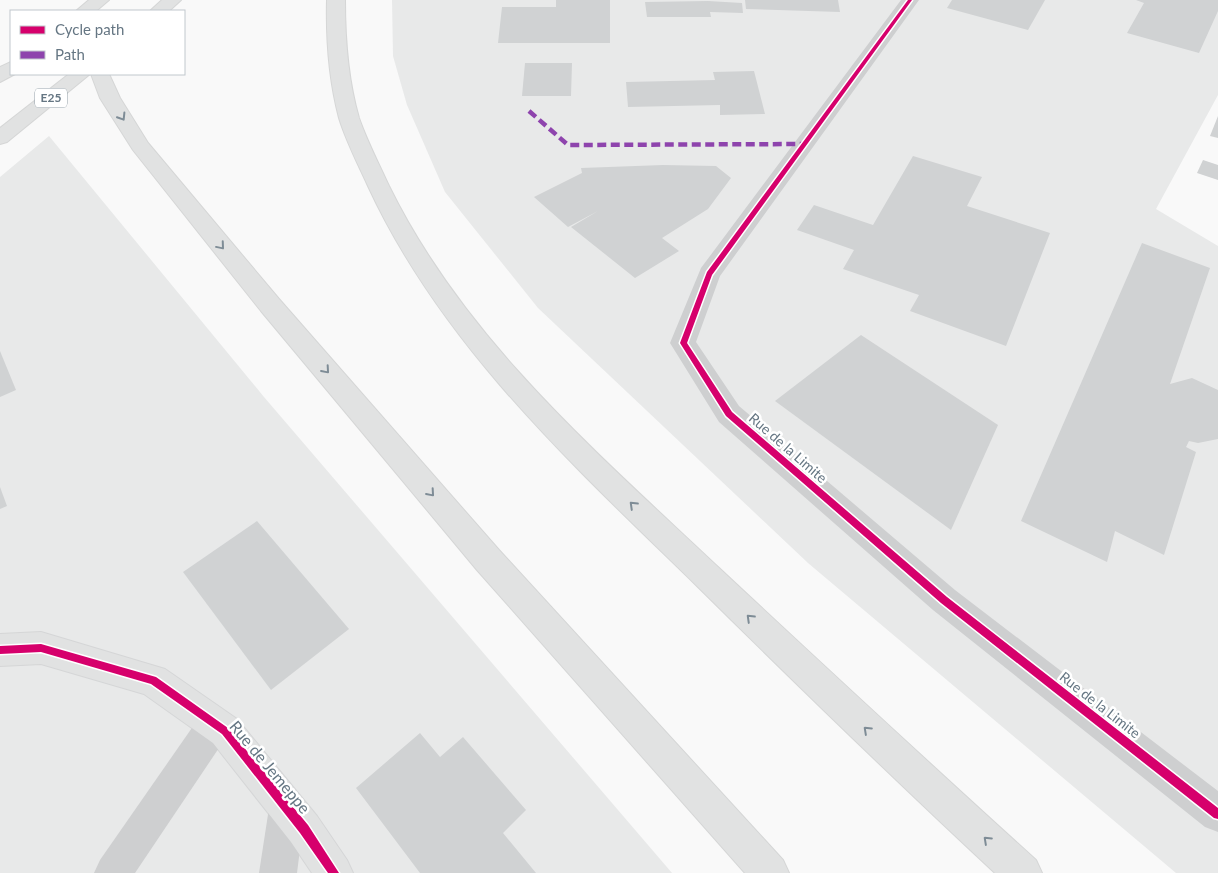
<svg xmlns="http://www.w3.org/2000/svg" width="1218" height="873" font-family="Lato,sans-serif">
<style>
.built{fill:#e8e9e9}
.building{fill:#d0d2d3}
.lines{fill:none;stroke-linecap:round;stroke-linejoin:round}
.secondary-casing{stroke:#d5d6d7;stroke-width:2}
.highway-casing{stroke:#d5d6d6;stroke-width:2}
.street{fill:#cecfd0;fill-rule:evenodd}
.secondary{fill:#e1e2e2;fill-rule:evenodd}
.highway{fill:#e1e2e2;fill-rule:evenodd}
.quiet{stroke:#8e44ad;stroke-width:4.5;stroke-dasharray:9 4.5;stroke-linecap:butt}
.cycleway-casing{stroke:#fff;stroke-width:3}
.cycleway{fill:#d6006c;fill-rule:evenodd}
.oneway{stroke:#7e8c96}
.labels{text-anchor:middle;stroke-width:5;stroke-linejoin:round;paint-order:stroke}
.shield{fill:#fff;stroke:#939fa8;stroke-width:1}
.shield-label{font-size:12px;font-weight:bold;fill:#657683}
.street-label{font-size:14px;fill:#657683;stroke:#fff}
.near-street-label{font-size:16px;fill:#657683;stroke:#fff}
</style>
<rect width="100%" height="100%" fill="#f9f9f9"/>
<g class="built">
<polygon points="392,0 1218,0 1218,95 1156,209 1218,246 1218,873 1176,873 808,563 538,308 445,192 407,105 393,56"/>
<polygon points="49,136 264,397 672,873 0,873 0,177"/>
</g>
<g class="building">
<polygon points="556,0 610,0 610,43 498,43 502,7 556,7"/>
<polygon points="745,0 838,0 840,12 746,9"/>
<polygon points="952,0 1045,0 1028,30 947,8"/>
<polygon points="1136,0 1218,0 1218,11 1199,53 1127,33 1144,3"/>
<polygon points="708,1 742,3 743,13 710,12 711,17 647,17 645,2"/>
<polygon points="525,63 572,63 571,96 522,96"/>
<polygon points="754,71 765,114 720,115 720,105 628,107 626,82 715,80 713,72"/>
<polygon points="1218,116 1218,138 1210,136"/>
<polygon points="913,156 982,177 967,206 1050,233 1006,346 910,311 919,295 843,269 854,250 797,230 814,205 873,225"/>
<polygon points="1203,160 1218,165 1218,180 1197,173"/>
<polygon points="663,165 716,166 731,178 708,209 662,238 679,251 635,278 571,227 598,211 568,227 534,197 582,173 581,168"/>
<polygon points="1142,243 1210,268 1170,384 1192,378 1218,390 1218,439 1198,443 1189,441 1186,447 1196,452 1164,555 1115,531 1107,562 1021,521"/>
<polygon points="861,335 998,425 951,530 775,401"/>
<polygon points="0,351 16,390 0,397"/>
<polygon points="0,487 7,506 0,509"/>
<polygon points="257,521 349,629 271,690 183,572"/>
<polygon points="420,733 440,757 463,737 526,810 503,833 536,873 420,873 356,788"/>
</g>
<g class="lines">
<g class="secondary-casing">
<polygon id="secondary" points="41,632 165,669 237,719 317,816 347,860 353,873 312,873 291,842 213,743 144,694 41,664 0,666 0,634"/>
</g>
<g class="highway-casing">
<g id="highway">
<polygon points="89,0 109,0 96,11 76,11"/>
<polygon points="162,0 181,0 169,11 150,11"/>
<path d="M327,0H345C345,40 348,80 359,118C367,141 379,164 389,186C464,339 596,452 718,567C823,665 929,763 1036,860L1042,873H995C894,779 795,683 697,586C573,465 442,346 368,186C358,164 346,141 339,118C329,80 326,40 327,0Z"/>
<polygon points="11,62 11,74 15,74 0,82 0,67"/>
<polygon points="69,74 90,74 7,142 0,144 0,128"/>
<polygon points="91,74 109,74 120,98 148,143 279,299 499,550 783,860 789,873 745,873 477,570 261,311 133,150 100,98"/>
</g>
</g>
<g class="street">
<polygon points="901,0 919,0 720,276 696,342 739,406 955,590 1218,791 1218,832 1205,827 933,610 719,422 670,343 701,268"/>
<polygon points="215,707 227,712 232,724 227,736 135,873 94,873 100,860 203,712"/>
<polygon points="287,790 300,795 305,808 297,873 259,873 269,808 274,795"/>
</g>
<use href="#secondary" class="secondary"/>
<use href="#highway" class="highway"/>
<polyline class="quiet" points="529,111 568,145 804,144"/>
<g class="cycleway-casing">
<g id="cycleway">
<polygon points="908,0 912,0 712,275 687,343 732,412 947,597 1218,808 1218,819 1214,818 941,603 726,416 680,343 707,272"/>
<polygon points="41,644 156,677 228,728 308,825 339,873 328,873 300,833 222,734 151,684 41,652 0,654 0,646"/>
</g>
</g>
<use href="#cycleway" class="cycleway"/>
</g>
<defs><path id="oneway-chevron" d="M-2-3.5L2.5 0L-2 3.5" fill="none" stroke-width="1.6" stroke-linecap="round" stroke-linejoin="round" transform="scale(1.25)"/></defs>
<g class="oneway">
<use href="#oneway-chevron" transform="translate(122 117) rotate(58)"/>
<use href="#oneway-chevron" transform="translate(221 246) rotate(50)"/>
<use href="#oneway-chevron" transform="translate(326 370) rotate(49)"/>
<use href="#oneway-chevron" transform="translate(431 493) rotate(49)"/>
<use href="#oneway-chevron" transform="translate(633 505) rotate(-136)"/>
<use href="#oneway-chevron" transform="translate(750 618) rotate(-136)"/>
<use href="#oneway-chevron" transform="translate(867 730) rotate(-137)"/>
<use href="#oneway-chevron" transform="translate(987 840) rotate(-137)"/>
</g>
<g class="labels">
<rect class="shield" x="35" y="88.5" width="32" height="19" rx="4"/>
<g class="shield-label">
<text x="51" y="102">E25</text>
</g>
<g class="street-label">
<text transform="translate(788 448) rotate(41)" y="5">Rue de la Limite</text>
<text transform="translate(1100 705) rotate(38)" y="5">Rue de la Limite</text>
</g>
<g class="near-street-label">
<text transform="translate(270 767) rotate(50)" y="6">Rue de Jemeppe</text>
</g>
</g>
<rect x="10" y="10" width="175" height="65" fill="#ffffff" stroke="#c1c8cd"/>
<rect x="20" y="26" width="25" height="8" fill="#d6006c" stroke="#c1c8cd"/>
<text x="55" y="35" font-size="15" fill="#657683">Cycle path</text>
<rect x="20" y="51" width="25" height="8" fill="#8e44ad" stroke="#c1c8cd"/>
<text x="55" y="60" font-size="15" fill="#657683">Path</text>
</svg>
